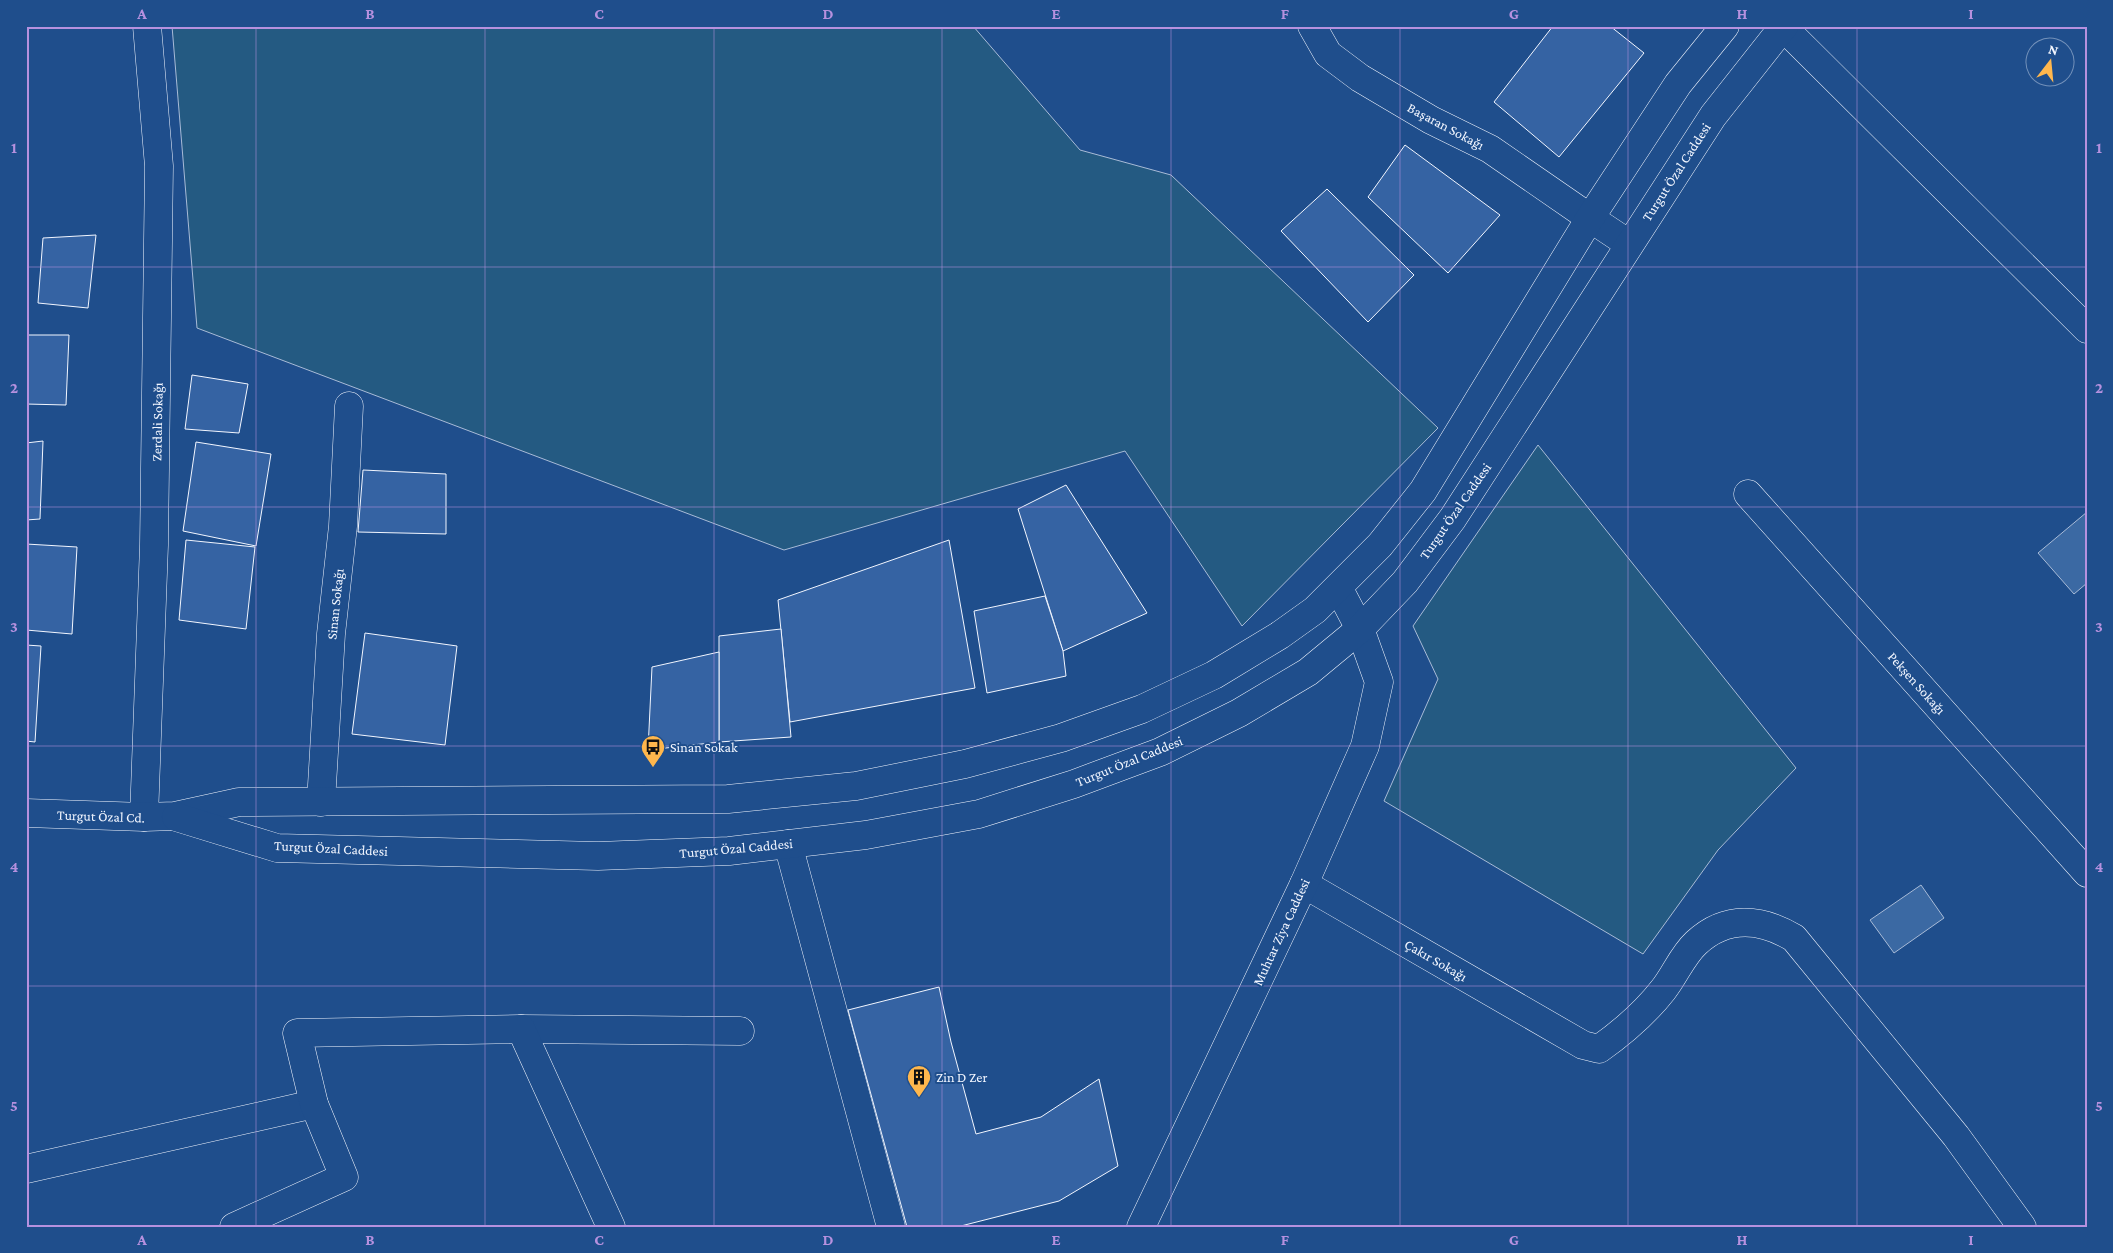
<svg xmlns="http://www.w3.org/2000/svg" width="2113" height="1253" font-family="'Crimson Pro',serif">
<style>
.green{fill:#245a82;stroke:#a8bbd7}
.water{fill:#3b69a3;stroke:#a8bbd7}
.building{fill:#3563a3;stroke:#f2f6ff}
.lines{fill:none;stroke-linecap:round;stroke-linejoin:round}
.minor-casing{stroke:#f2f6ff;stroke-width:29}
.major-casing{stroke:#f2f6ff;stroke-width:29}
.minor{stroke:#1f4e8c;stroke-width:28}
.major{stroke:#1f4e8c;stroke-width:28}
.grid{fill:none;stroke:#b691df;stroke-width:1;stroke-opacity:0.55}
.labels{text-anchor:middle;stroke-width:4;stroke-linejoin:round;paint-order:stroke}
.street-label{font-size:14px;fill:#f2f6ff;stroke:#1f4e8c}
.poi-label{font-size:14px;fill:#f2f6ff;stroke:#1f4e8c;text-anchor:start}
.neatline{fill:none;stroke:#b691df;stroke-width:2}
.grid-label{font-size:16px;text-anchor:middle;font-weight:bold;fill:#b691df}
</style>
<rect width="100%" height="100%" fill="#1f4e8c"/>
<g class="green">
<polygon points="172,26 973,26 1080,150 1171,175 1438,428 1242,626 1125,451 784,550 197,328"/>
<polygon points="1538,445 1796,768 1718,850 1643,954 1384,801 1438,679 1413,626"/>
</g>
<g class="water">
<polygon points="2087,512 2087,583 2074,594 2038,553"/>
<polygon points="1921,885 1944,918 1894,953 1870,920"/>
</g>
<g class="building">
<polygon points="1553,26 1610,26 1644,53 1559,157 1494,102"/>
<polygon points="1405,145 1500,215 1448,273 1368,197"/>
<polygon points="1327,189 1414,275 1368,322 1281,231"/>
<polygon points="96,235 88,308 38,303 43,238"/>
<polygon points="26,335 69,335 66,405 26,404"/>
<polygon points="192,375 248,384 239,433 185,429"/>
<polygon points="43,441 40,519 26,520 26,443"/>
<polygon points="196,442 271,454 256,546 183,531"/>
<polygon points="363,470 446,474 446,534 358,532"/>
<polygon points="1066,485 1147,613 1063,651 1018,509"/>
<polygon points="186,540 255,547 246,629 179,620"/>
<polygon points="949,540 975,688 790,722 778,600"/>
<polygon points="26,544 77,547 72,634 26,630"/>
<polygon points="1045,596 1063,651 1066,676 987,693 974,611"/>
<polygon points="781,629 791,737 719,742 719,636"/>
<polygon points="365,633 457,646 445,745 352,734"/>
<polygon points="26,645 41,646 35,742 26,741"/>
<polygon points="719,652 719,742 648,750 652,667"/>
<polygon points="939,987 951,1042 976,1134 1041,1117 1099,1079 1118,1166 1059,1201 957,1227 907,1227 848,1010"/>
</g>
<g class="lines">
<g class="minor-casing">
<g id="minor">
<polyline points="1312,26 1328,54 1360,78 1431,120 1490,149 1590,218"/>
<polyline points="1783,27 2087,329"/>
<polyline points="1748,494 2087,873"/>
<polyline points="321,802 331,634 343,526 349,406"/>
<polyline points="144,817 154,545 159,166 147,26"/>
<polyline points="788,844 891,1227"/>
<path d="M1304,884L1583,1045L1599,1049C1623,1032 1645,1013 1663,990C1675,975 1682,956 1696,943C1726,915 1761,918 1794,938L1956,1136L2022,1227"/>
<polyline points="521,1029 740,1031"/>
<polyline points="26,1169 314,1104"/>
<polyline points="234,1227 344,1177 314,1104 297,1033 521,1029 611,1227"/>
<polyline points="1141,1227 1304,884 1365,746 1379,682 1360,629"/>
</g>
</g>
<g class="major-casing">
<g id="major">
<polyline points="1590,218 1629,244"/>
<polyline points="1339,589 1360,629"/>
<polyline points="26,813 144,817 175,816 239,802 728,799 856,786 965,764 1061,738 1142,709 1214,675 1280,635 1315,610 1380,545 1423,491 1590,218 1678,84 1725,26"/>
<polyline points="176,817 277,848 598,856 729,851 866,835 979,814 1074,784 1160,752 1239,713 1308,672 1360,629 1405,582 1453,518 1713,116 1784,26"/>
</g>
</g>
<use href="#minor" class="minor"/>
<use href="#major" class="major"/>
</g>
<path class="grid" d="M256,26V1227M485,26V1227M714,26V1227M942,26V1227M1171,26V1227M1400,26V1227M1628,26V1227M1857,26V1227M26,267H2087M26,507H2087M26,746H2087M26,986H2087"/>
<defs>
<g id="bus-pin" transform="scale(1.25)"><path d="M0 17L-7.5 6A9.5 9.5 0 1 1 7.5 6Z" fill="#ffb74d" stroke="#1f4e8c"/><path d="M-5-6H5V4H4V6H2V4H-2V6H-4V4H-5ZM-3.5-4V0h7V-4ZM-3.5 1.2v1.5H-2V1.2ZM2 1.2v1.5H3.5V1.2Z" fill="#111"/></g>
<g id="building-pin" transform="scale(1.25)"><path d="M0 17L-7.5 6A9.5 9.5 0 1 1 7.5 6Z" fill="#ffb74d" stroke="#1f4e8c"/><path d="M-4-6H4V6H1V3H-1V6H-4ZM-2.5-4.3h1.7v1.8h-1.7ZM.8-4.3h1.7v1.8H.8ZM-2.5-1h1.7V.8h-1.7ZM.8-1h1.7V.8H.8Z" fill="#111"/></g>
</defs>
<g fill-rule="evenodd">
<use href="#bus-pin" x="653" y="747"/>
<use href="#building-pin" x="919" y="1077"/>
</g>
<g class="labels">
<g class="street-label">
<text transform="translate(1446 126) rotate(28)" y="5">Başaran Sokağı</text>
<text transform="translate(1676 172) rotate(-57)" y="5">Turgut Özal Caddesi</text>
<text transform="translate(157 422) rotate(-89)" y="5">Zerdali Sokağı</text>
<text transform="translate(1455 511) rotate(-55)" y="5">Turgut Özal Caddesi</text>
<text transform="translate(335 604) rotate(-84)" y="5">Sinan Sokağı</text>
<text transform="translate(1917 683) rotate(48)" y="5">Pekşen Sokağı</text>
<text transform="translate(1129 761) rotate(-22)" y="5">Turgut Özal Caddesi</text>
<text transform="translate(101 816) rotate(2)" y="5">Turgut Özal Cd.</text>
<text transform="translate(331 848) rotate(3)" y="5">Turgut Özal Caddesi</text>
<text transform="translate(736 848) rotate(-5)" y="5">Turgut Özal Caddesi</text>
<text transform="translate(1281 932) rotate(-65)" y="5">Muhtar Ziya Caddesi</text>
<text transform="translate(1436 960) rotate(30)" y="5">Çakır Sokağı</text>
</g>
<g class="poi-label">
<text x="670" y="752">Sinan Sokak</text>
<text x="936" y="1082">Zin D Zer</text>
</g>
</g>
<rect width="2113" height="1253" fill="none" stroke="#1f4e8c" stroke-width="55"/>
<g transform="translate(2050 62) rotate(16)"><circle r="24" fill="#1f4e8c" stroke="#7391ba"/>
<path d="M0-4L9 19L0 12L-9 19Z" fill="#ffb74d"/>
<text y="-8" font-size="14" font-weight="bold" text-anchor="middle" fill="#f2f6ff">N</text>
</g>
<rect x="28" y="28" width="2058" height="1198" class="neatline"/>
<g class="grid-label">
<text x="142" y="19">A</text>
<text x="370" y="19">B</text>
<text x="599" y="19">C</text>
<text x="828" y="19">D</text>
<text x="1056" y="19">E</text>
<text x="1285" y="19">F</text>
<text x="1514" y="19">G</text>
<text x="1742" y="19">H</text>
<text x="1971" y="19">I</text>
<text x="14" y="153">1</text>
<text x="2099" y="153">1</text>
<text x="14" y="393">2</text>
<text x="2099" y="393">2</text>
<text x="14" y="632">3</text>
<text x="2099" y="632">3</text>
<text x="14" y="872">4</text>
<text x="2099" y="872">4</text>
<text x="14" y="1111">5</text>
<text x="2099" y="1111">5</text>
<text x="142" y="1245">A</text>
<text x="370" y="1245">B</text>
<text x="599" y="1245">C</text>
<text x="828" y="1245">D</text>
<text x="1056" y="1245">E</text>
<text x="1285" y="1245">F</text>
<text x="1514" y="1245">G</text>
<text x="1742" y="1245">H</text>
<text x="1971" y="1245">I</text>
</g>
</svg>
